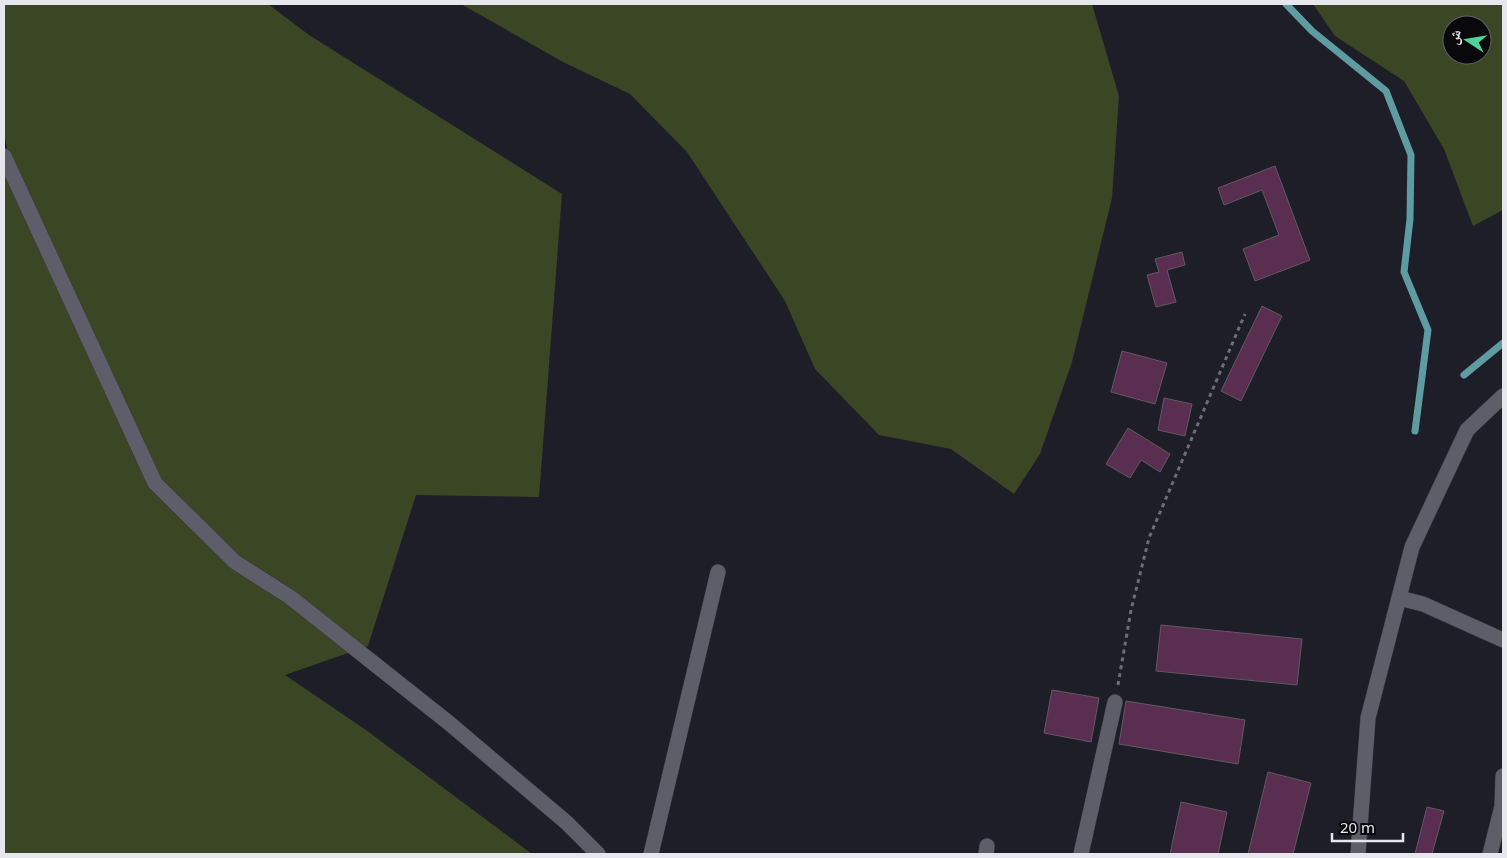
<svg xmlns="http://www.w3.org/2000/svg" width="1507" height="858" font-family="'Noto Sans','Noto Naskh Arabic',sans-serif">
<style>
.green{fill:#3b4625;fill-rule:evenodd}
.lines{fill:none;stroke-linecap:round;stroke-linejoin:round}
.stream{stroke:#5e9ca1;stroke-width:7}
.building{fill:#5a2e51;stroke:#645861}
.minor-casing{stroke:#393941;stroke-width:16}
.path{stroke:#6d6d76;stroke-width:3;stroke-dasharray:4 4;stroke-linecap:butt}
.minor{stroke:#5e5d6a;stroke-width:15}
</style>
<rect width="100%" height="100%" fill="#1e1e28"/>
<g class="green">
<polygon points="4,4 268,4 309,35 562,194 539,497 416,495 368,646 285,675 366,730 532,854 4,854 4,175 13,175 4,134"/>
<polygon points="461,4 1092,4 1119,96 1112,198 1072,362 1040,454 1014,494 951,449 879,435 815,369 785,301 687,152 630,94 563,62"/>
<path d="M1313,4H1503V210L1473,226L1444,149L1404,81L1335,36ZM1452,25H1482V55H1452Z"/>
</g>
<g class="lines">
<g class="stream">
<polyline points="1286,4 1312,31 1386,91 1411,155 1410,219 1404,272 1428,330 1415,431"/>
<polyline points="1464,375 1503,343"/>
</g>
</g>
<g class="building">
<polygon points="1275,166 1310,260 1255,281 1243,249 1279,235 1262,190 1224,205 1218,188"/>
<polygon points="1182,252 1185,265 1167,270 1176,302 1156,307 1147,275 1159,272 1155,259"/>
<polygon points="1262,306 1282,316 1241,401 1221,391"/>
<polygon points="1122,351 1167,363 1155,404 1111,392"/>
<polygon points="1164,398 1192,404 1185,436 1158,430"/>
<polygon points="1128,428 1170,454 1160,472 1141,460 1130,478 1106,464"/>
<polygon points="1161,625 1302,639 1297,685 1156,671"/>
<polygon points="1052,690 1099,698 1091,742 1044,733"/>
<polygon points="1126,701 1245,720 1238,764 1119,744"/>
<polygon points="1268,772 1311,783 1293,854 1248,854"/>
<polygon points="1181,802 1227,812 1218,854 1170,854"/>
<polygon points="1427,807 1444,811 1432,854 1415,854"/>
</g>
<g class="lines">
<g class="minor-casing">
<g id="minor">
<polyline points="4,156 155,483 235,562 290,597 449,723 567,823 598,854"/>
<polyline points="1399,598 1423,604 1503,640"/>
<polyline points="651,854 718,572"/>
<polyline points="986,854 987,846"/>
<polyline points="1081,854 1115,702"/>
<polyline points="1358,854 1368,718 1412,547 1467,430 1503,396"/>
<polyline points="1490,854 1502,806 1503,776"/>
</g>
</g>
<polyline class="path" points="1118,685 1131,610 1149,538 1245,314"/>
<use href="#minor" class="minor"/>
</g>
<rect width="1507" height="858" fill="none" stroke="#e6e6ed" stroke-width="10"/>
<g transform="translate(1467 40) rotate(282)"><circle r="24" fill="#09080d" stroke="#616167"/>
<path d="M0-4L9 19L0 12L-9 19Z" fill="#4fd399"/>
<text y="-8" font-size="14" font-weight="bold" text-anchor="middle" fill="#e6e6ed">ش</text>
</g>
<path d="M1332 833v8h71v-8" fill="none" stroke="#e6e6ed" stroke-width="2.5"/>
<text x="1340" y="833" font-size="15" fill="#e6e6ed" stroke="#09080d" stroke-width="4" paint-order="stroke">20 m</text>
</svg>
